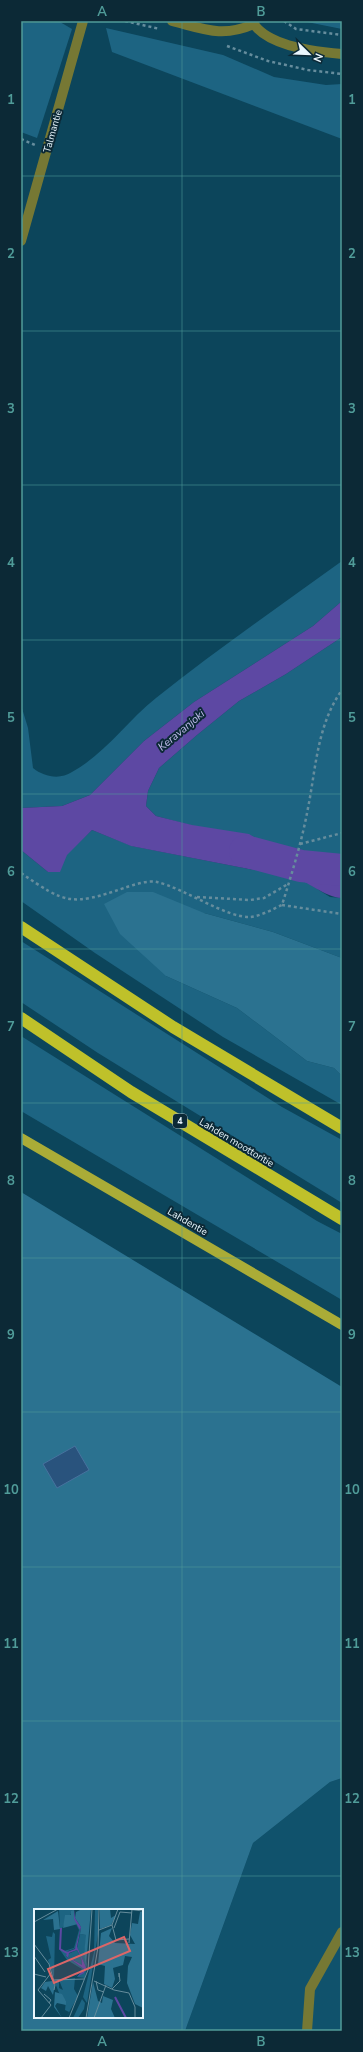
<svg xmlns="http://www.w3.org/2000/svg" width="363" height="2052" font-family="'Nunito Sans',sans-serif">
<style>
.built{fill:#10526c}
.green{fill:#1d6482}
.forest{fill:#2b7290;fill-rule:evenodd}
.water{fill:#5d48a3}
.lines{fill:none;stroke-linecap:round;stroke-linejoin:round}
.river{stroke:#5d48a3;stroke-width:32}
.building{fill:#29537d;stroke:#47729e}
.path{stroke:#668d9d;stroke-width:2.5;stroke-dasharray:3 3;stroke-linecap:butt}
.minor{stroke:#767834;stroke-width:10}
.major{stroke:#aaac37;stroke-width:10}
.highway{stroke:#bfc12a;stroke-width:12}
.grid{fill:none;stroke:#509c99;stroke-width:1;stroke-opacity:0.55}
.labels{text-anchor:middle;stroke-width:4;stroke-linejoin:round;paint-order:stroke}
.shield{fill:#0c2936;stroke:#a7b8c1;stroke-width:1}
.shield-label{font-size:9px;font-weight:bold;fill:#e9f6fd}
.street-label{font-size:10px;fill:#e9f6fd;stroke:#0c2936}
.water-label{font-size:11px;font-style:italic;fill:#c5bfef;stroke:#0c2936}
.inset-river{fill:none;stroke:#5d48a3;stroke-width:2}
.inset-road{fill:none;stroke:#648c9c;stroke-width:1}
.view{fill:#dc6668;fill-opacity:0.15;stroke:#dc6668;stroke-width:2}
.inset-edge{fill:none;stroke:#e9f6fd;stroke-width:2}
.neatline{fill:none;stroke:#509c99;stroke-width:1.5}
.grid-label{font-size:13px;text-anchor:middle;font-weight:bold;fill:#509c99}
</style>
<rect width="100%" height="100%" fill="#0c455b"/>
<polygon class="built" points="342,1778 342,2031 185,2031 253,1843 330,1782"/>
<g class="green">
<polygon points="302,21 342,21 342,29"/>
<polygon points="60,22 72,29 37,138 21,132 21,23"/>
<polygon points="106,28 223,55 274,77 326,85 342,84 342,139 112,52"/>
<path d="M342,561V601L313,626L194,702L144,741L90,795L62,806L21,808V705L28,728L33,768C44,777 60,780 72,772C105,754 127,721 156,698C216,650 280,606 342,561Z"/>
<path d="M342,637V858C320,858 284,855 265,845L156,816L146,806L148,791L159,768L197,735L239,701L286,674Z"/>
<polygon points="92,830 132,846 254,870 269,867 303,880 330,897 342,898 342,958 273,932 204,913 166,976 237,1008 307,1061 334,1068 342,1076 342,1105 223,1037 95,953 21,901 21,850 48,872"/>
<polygon points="21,941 282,1107 342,1140 342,1203 98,1053 21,1002"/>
<polygon points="21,1036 317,1221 342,1234 342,1300 21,1111"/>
</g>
<g class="forest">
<polygon points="127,892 153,892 204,913 273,932 342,958 342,1076 334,1068 307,1061 237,1008 166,976 120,934 104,904"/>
<path d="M21,1192L342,1387V1778L330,1782L253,1843L185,2031H21ZM35,1910H142V2017H35Z"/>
</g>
<g class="water">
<polygon points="342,601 342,637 286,674 239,701 197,735 159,768 148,791 146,806 156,816 192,825 249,834 275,850 292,852 285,873 269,867 254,870 131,846 92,830 67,855 60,872 48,872 21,850 21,808 62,806 90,795 144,741 194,702 313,626"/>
<path d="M297,853L324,858H342V898C323,897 310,881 291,877Z"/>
</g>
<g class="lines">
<polyline class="river" points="245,851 301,866 342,870"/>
</g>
<polygon class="building" points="75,1446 89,1470 57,1488 43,1464"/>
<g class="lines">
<g class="path">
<polyline points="125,21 160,29"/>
<polyline points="284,21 296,29 342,35"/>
<polyline points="227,46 268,61 308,70 342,74"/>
<polyline points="21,139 35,145"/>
<polyline points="300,844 342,833"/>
<path d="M21,873C66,904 71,906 124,888C133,885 147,880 157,882C183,888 227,918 250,917C261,916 273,909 282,905C292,873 302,841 308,808C316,768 317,725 342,690"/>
<polyline points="197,897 250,900 264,898 288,884"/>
<polyline points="282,905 342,914"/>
</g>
<g class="minor">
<path d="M172,21C204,29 222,38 254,24"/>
<path d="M252,21C265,46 317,52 342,54"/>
<polyline points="21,241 83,21"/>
<polyline points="307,2031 310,1989 342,1932"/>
</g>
<polyline class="major" points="21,1138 342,1325"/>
<g class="highway">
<polyline points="21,927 173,1027 342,1128"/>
<polyline points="21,1018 131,1092 342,1219"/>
</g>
</g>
<path class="grid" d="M182,21V2031M21,176H342M21,331H342M21,485H342M21,640H342M21,794H342M21,949H342M21,1103H342M21,1258H342M21,1412H342M21,1567H342M21,1721H342M21,1876H342"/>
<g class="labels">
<rect class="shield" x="173" y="1114" width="14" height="14" rx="3"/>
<g class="shield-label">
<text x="180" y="1124">4</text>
</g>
<g class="street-label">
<text transform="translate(52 131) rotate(-74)" y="4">Talmantie</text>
<text transform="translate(237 1142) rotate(31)" y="4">Lahden moottoritie</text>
<text transform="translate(188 1221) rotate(30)" y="4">Lahdentie</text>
</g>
<g class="water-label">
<text transform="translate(181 730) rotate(-40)" y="4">Keravanjoki</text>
</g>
</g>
<g transform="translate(34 1909)">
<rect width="109" height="109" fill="#0c455b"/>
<path d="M25,0H40L27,21L26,20ZM61,0H64V25L53,94L49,88L60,43ZM42,15L45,16L46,21L42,39L34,42L32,47L50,60L41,68L48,60L33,51L26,41V33V40L30,42L40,39L45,21ZM19,23L21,25L20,69L14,51L17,49L12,27L18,28ZM46,25L52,26V32L50,45L53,55L51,69L43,68L52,58L43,39ZM43,41L47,48L48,56L34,48V45ZM41,69L40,80L44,87L32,109L35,103L31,101L32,92L25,84L20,71L25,70V79L29,81L25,71ZM48,90L51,94L50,100L44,109H39Z" fill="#1d6482"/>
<path d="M48,0H57L52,56L50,45L52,26L46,25L47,18L41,9L42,3ZM66,0H76L77,9L82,6L77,16L66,20ZM40,1V9L44,15L29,19L31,6H37V2ZM24,2L26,20L20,21L19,10L9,11ZM106,3H109V99L101,95L93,74L94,57L98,48L91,47L89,56L79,59L81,70L78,79L70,75L71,57L64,55L67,24L78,19L75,27L81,34L101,35L96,26L98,14L104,15ZM18,72L21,76L19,86L14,77L12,82L7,79L11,73ZM59,73L64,92L68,94L69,87L79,91L77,100L81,109H53ZM21,83L28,85L32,92V96L23,94L21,97L28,109L20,98Z" fill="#2b7290"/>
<path d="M40,0L41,9L47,18L43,38L52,58L50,64L43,68L50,60L32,47L33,43L41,40L46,21L40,10ZM43,41L47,48L48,56L34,48L35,44Z" fill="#5d48a3" fill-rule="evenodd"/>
<path class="inset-river" d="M27,19L26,40L33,44M81,88L92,109"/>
<path class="inset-road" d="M92,0L109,2M0,13L24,0M78,16L82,31L95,30M80,19L86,3L98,4M65,21L78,16L84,0M95,34L98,0M0,35L15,55L21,76L20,81M0,47L11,63M0,65L12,68M19,71L50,70M60,72L80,81L95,84L101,98V109M62,72L64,81L70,83M78,80L86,72L85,64V68M10,85L17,91L15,94M7,109L17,96L4,81L17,64M35,109L54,61L58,0M52,109L64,38L65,0M60,109L72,76"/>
<path class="view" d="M90,28L96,42L20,74L14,60Z"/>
<rect width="109" height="109" class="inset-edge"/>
</g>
<rect width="363" height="2052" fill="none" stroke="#0c2936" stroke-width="44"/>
<g transform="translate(309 54) rotate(113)" stroke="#0c2936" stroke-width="3" paint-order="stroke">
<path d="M0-3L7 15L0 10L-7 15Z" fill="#e9f6fd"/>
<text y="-6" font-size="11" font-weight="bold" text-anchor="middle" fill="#e9f6fd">N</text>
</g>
<rect x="22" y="22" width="319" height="2008" class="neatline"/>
<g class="grid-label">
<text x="102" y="16">A</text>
<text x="261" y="16">B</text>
<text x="11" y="104">1</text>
<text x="352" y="104">1</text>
<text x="11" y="258">2</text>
<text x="352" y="258">2</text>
<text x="11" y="413">3</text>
<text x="352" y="413">3</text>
<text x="11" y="567">4</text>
<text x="352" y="567">4</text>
<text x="11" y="722">5</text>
<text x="352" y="722">5</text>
<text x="11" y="876">6</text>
<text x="352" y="876">6</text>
<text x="11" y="1031">7</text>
<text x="352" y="1031">7</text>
<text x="11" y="1185">8</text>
<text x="352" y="1185">8</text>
<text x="11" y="1339">9</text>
<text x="352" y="1339">9</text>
<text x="11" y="1494">10</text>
<text x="352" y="1494">10</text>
<text x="11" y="1648">11</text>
<text x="352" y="1648">11</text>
<text x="11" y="1803">12</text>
<text x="352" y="1803">12</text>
<text x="11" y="1957">13</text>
<text x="352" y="1957">13</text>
<text x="102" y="2046">A</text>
<text x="261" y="2046">B</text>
</g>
</svg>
